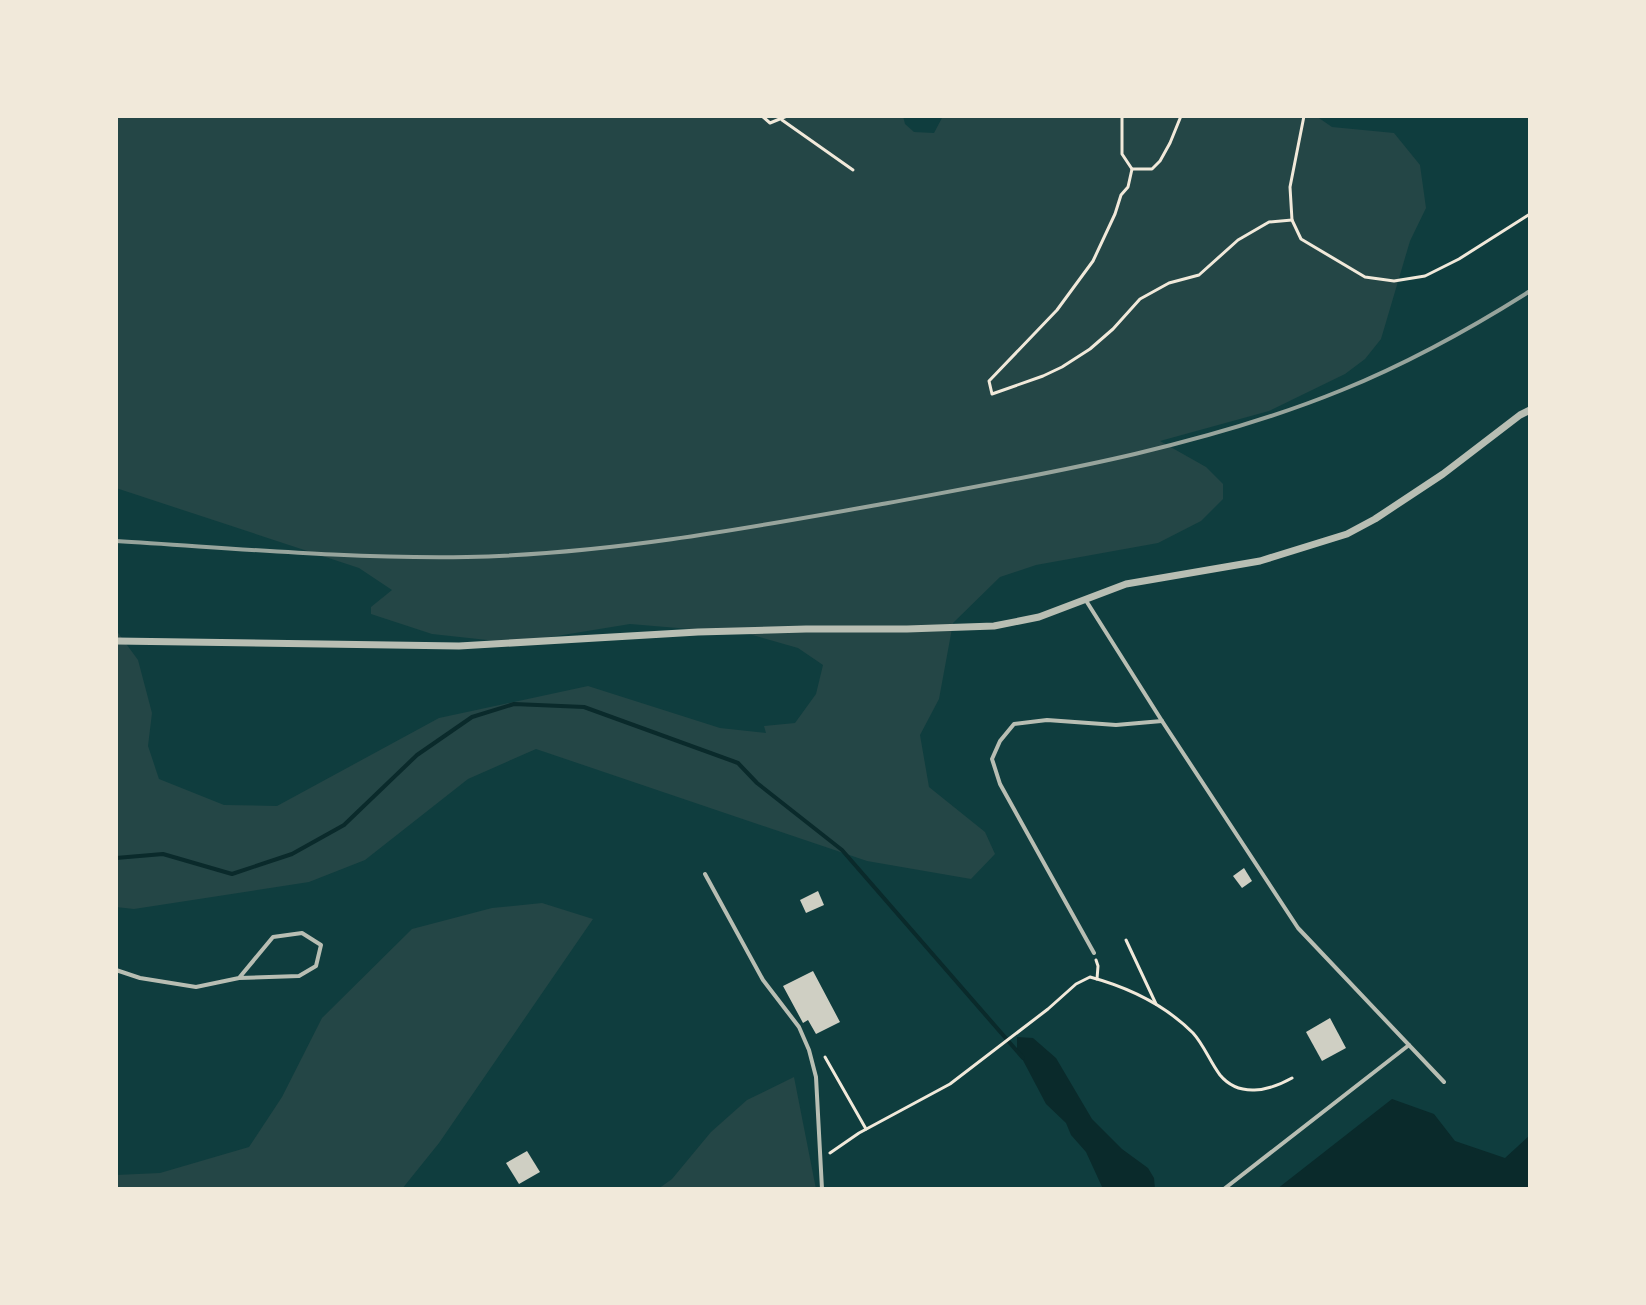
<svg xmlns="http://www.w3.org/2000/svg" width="1646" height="1305" font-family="'PT Sans Narrow',sans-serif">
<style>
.green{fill:#244646}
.water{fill:#0a2a2b}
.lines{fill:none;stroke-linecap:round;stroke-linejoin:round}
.stream{stroke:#0a2a2b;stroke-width:4}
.building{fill:#cfcfc3}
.path{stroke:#f1e9da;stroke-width:3}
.service{stroke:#b8beb3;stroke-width:4}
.minor{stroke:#b8beb3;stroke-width:7}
.rail{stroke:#97a49c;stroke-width:4}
</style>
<rect width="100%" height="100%" fill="#0f3d3e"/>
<g class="green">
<polygon points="116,116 903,116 905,124 914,132 934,133 943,116 1316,116 1332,127 1394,133 1420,165 1426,208 1410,241 1381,339 1365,359 1345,374 1269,411 1160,441 1206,467 1223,484 1223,499 1201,521 1158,543 1036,565 1000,577 953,623 939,699 920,735 929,787 985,832 995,854 971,879 867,861 536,749 468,779 365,860 309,882 134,909 116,907 116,630 138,660 152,713 148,746 159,779 224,805 277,806 439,718 588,686 720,728 766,733 764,726 795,723 816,694 823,665 798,648 749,634 630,624 514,643 432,634 371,614 371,607 392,590 359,568 116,488"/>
<polygon points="542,903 593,919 439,1143 402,1189 116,1189 116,1175 160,1173 249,1147 282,1097 322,1018 412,929 492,908"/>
<polygon points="794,1077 816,1189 658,1189 672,1179 711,1132 747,1100"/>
</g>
<g class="water">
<polygon points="1017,1037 1033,1038 1056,1058 1092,1119 1122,1149 1148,1168 1154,1178 1155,1189 1103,1189 1086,1152 1071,1135 1066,1123 1046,1104 1017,1049"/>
<polygon points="1392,1099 1434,1114 1455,1141 1505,1158 1530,1135 1530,1189 1277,1189"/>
</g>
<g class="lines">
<polyline class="stream" points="116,858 163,854 232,874 292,854 344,825 417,755 472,717 514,704 584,707 738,763 757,783 842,850 1023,1058"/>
</g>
<g class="building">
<polygon points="1244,868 1252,881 1242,888 1233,876"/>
<polygon points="818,891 824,905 806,913 800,900"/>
<polygon points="813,971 840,1022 816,1034 808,1020 803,1023 783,986"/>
<polygon points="1330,1018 1346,1048 1322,1061 1306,1032"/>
<polygon points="527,1151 540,1172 519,1184 506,1163"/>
</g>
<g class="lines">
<g class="path">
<polyline points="762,116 770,123 787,116"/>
<polyline points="1122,116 1122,154 1132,169 1152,169 1160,161 1170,143 1181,116"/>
<polyline points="1304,116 1290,187 1292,220 1301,239 1365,277 1394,281 1425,276 1459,259 1530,214"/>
<polyline points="782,120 853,170"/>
<polyline points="1132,169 1128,187 1121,195 1115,214 1093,261 1057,310 989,381 992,394 1043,376 1062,367 1090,349 1113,329 1140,299 1169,283 1199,275 1238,240 1269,222 1292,220"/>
<polyline points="1126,940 1156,1004"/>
<polyline points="1096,960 1098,966 1097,979"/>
<polyline points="825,1057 866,1129"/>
<path d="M830,1153L859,1133L950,1084L1048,1009L1076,984L1090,977C1127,987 1165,1005 1193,1033C1204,1045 1210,1062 1220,1075C1239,1098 1269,1091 1292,1078"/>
</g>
<g class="service">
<polyline points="1085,599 1162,721 1298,928 1444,1082"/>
<polyline points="705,874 763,980 799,1027 809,1050 816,1077 822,1189"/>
<polyline points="1094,953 1000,784 992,759 1000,741 1014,724 1047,720 1116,725 1162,721"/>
<polyline points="116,970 140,978 196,987 239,978 299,976 316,966 321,945 302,933 273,937 239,978"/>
<polyline points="1224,1189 1409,1045"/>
</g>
<polyline class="minor" points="116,641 459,646 698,632 806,629 907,629 994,626 1039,617 1126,584 1260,561 1347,534 1375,519 1443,474 1520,415 1530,410"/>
<path class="rail" d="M116,541C233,548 350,559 467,557C609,554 749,528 888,503C1039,475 1200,448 1342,390C1408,363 1470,329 1530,291"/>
</g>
<rect width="1646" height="1305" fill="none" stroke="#f1e9da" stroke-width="236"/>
</svg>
